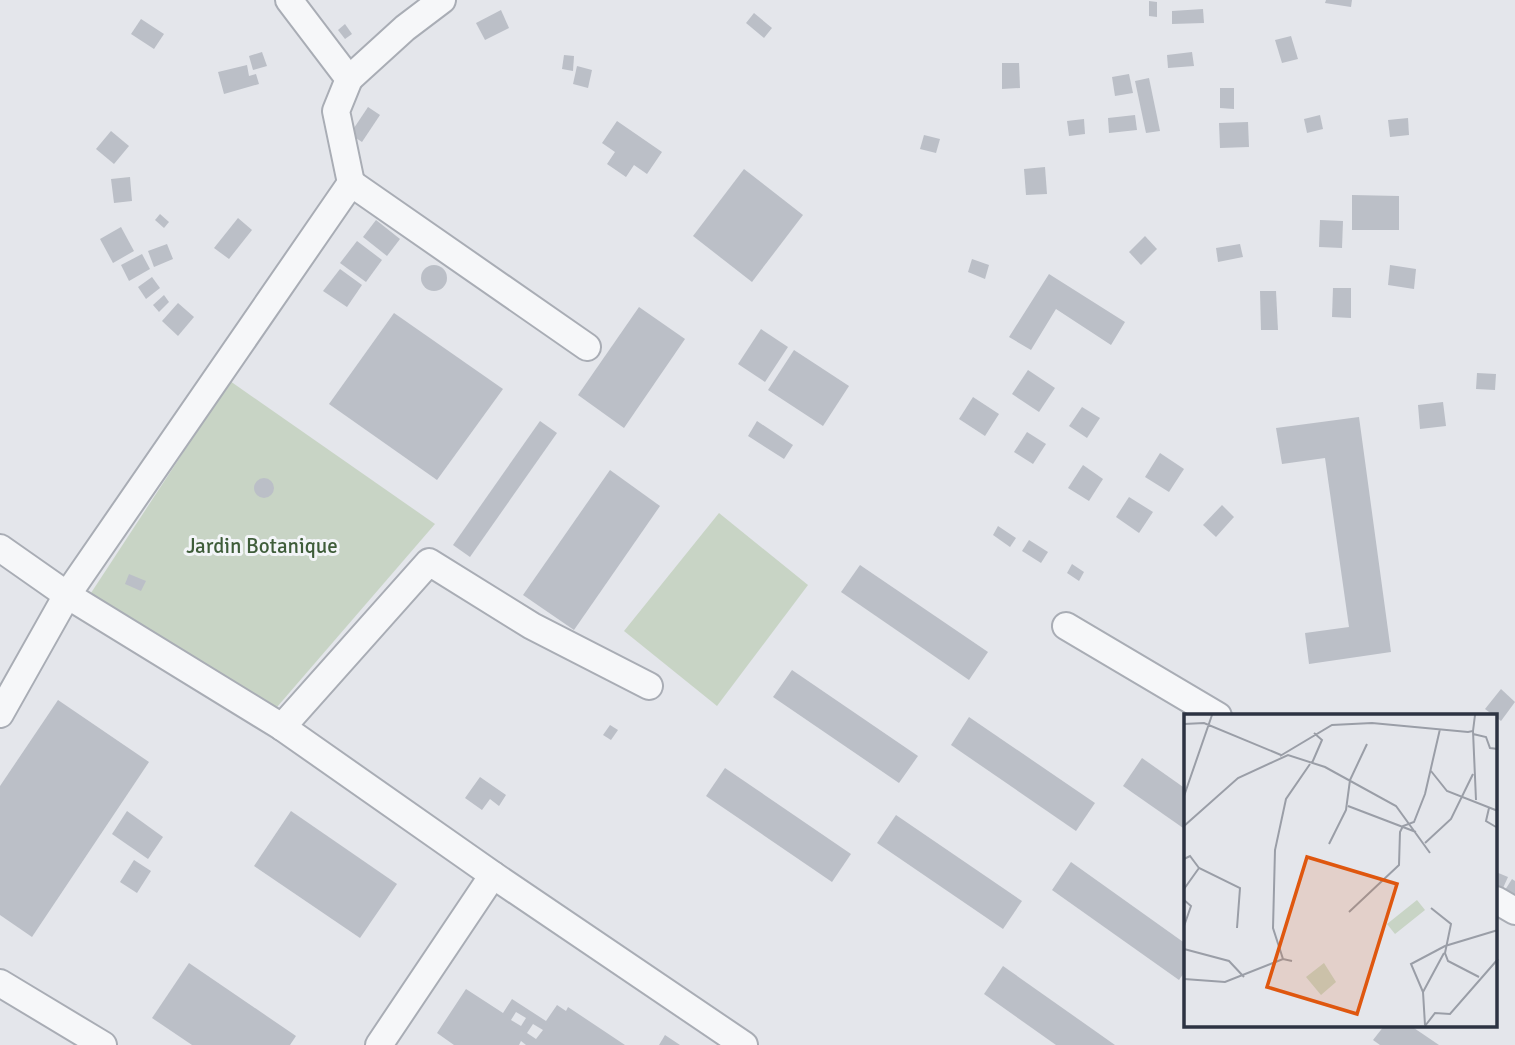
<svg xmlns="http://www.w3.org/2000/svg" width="1515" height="1045" font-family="Signika,sans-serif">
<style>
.green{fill:#c8d4c5}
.building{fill:#bbbfc7;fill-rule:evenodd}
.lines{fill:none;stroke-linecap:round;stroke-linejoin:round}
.minor-casing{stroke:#a9adb5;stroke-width:30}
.minor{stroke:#f6f7f9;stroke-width:26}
.labels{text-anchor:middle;stroke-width:6;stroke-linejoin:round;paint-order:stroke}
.park-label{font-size:21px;fill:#3f5d3a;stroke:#f3f5f8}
.inset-road{fill:none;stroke:#9a9ea7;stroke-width:2}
.view{fill:#df570f;fill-opacity:0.15;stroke:#df570f;stroke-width:3.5}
.inset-edge{fill:none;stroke:#2c3342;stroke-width:3.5}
</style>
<rect width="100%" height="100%" fill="#e4e6eb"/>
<g class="green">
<polygon points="230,381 435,524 271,714 91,593"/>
<polygon points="719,513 808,585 717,706 624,631"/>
</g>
<g class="building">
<polygon points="1326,0 1352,0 1351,7 1325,3"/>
<polygon points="1149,1 1157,2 1157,17 1149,16"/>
<polygon points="1203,9 1204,23 1172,24 1172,11"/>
<polygon points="501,10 509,28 485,40 476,23"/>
<polygon points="754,13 772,28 764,38 746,23"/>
<polygon points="141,19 164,34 154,49 131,34"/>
<polygon points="345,24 352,34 345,39 338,30"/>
<polygon points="1291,36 1298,59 1282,63 1275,40"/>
<polygon points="262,52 267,66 253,70 249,56"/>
<polygon points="1192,52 1194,66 1168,68 1167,55"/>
<polygon points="564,55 574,56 573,71 562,69"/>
<polygon points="1002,63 1019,63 1020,88 1002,89"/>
<polygon points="247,65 249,76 256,74 259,84 224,94 218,72"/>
<polygon points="577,66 592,70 588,88 573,84"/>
<polygon points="1129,74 1133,93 1115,96 1112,77"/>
<polygon points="1149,78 1160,131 1146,133 1135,81"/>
<polygon points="1220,88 1234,88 1234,109 1220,108"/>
<polygon points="368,107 380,115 362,142 350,134"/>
<polygon points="1135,115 1137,130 1109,133 1108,118"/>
<polygon points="1320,115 1323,129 1307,133 1304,119"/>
<polygon points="1408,118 1409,135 1390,137 1388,120"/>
<polygon points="1084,119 1085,134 1069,136 1067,121"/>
<polygon points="617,121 662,152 647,174 634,165 626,177 607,164 615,152 602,143"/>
<polygon points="1248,122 1249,147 1220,148 1219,123"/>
<polygon points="111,131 129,146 114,164 96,149"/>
<polygon points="924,135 940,139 936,153 920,149"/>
<polygon points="1045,167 1047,194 1026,195 1024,169"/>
<polygon points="744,169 803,215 752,282 693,236"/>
<polygon points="130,177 132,201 114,203 111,179"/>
<polygon points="1352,195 1399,196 1399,230 1352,230"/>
<polygon points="160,214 169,222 164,228 155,220"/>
<polygon points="238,218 252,230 229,259 214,248"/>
<polygon points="376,220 400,239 387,256 363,237"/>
<polygon points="1320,220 1343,221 1342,248 1319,247"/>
<polygon points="121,227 134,251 113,263 100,239"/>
<polygon points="1145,236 1157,249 1141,265 1129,252"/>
<polygon points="357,241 382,260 366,282 340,263"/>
<polygon points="167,244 173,259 154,267 148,251"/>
<polygon points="1240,244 1243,257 1218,262 1216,248"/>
<polygon points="142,254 150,269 129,281 121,265"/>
<polygon points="972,259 989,265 985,279 968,272"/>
<circle cx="434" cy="278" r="13"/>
<polygon points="1390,265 1416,269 1414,289 1388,285"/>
<polygon points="340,269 362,285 347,307 323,291"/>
<polygon points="1049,274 1125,322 1111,345 1056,309 1031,350 1009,337"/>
<polygon points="152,277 160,288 146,299 138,287"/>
<polygon points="1333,288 1351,288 1351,318 1332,317"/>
<polygon points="1260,291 1276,291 1278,330 1261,330"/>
<polygon points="164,295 169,302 159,312 153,305"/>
<polygon points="178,303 194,317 178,336 162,321"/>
<polygon points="639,307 685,339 624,428 578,395"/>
<polygon points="394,313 503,389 437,480 329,404"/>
<polygon points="761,329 788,347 765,382 738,364"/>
<polygon points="794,350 849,386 823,426 768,390"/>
<polygon points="1028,370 1055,388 1039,412 1012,394"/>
<polygon points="1477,373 1496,374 1495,390 1476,389"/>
<polygon points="973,397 999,414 985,436 959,419"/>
<polygon points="1443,402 1446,426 1420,429 1418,405"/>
<polygon points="1082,407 1100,418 1087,438 1069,426"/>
<polygon points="1359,417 1391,652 1309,664 1305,633 1349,627 1325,458 1282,464 1276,428"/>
<polygon points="540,421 557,433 470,557 453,545"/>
<polygon points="757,421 793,445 784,459 748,436"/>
<polygon points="1027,432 1046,444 1033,464 1014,452"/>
<polygon points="1160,453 1184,469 1169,492 1145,477"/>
<polygon points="1083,465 1103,479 1089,501 1068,488"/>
<polygon points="610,470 660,506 574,630 523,595"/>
<circle cx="264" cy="488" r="10"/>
<polygon points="1129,497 1153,512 1139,533 1116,517"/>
<polygon points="1222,505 1234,517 1216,537 1203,525"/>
<polygon points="998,526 1016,538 1010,547 993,535"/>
<polygon points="1029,540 1048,552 1041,563 1022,551"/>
<polygon points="1072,564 1084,572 1079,581 1067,573"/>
<polygon points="860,565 988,652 969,680 841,592"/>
<polygon points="129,574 146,581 141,591 125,584"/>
<polygon points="792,670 918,756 899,783 773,697"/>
<polygon points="1501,689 1515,702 1501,721 1485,709"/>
<polygon points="58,700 149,762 32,937 0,915 0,786"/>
<polygon points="969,717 1095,803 1076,831 951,745"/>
<polygon points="610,725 618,730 611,740 603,735"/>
<polygon points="1142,758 1186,789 1186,830 1123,786"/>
<polygon points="725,768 851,854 832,882 706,796"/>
<polygon points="480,777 506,795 499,806 490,799 482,810 465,798"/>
<polygon points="127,811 163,837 148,859 112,834"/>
<polygon points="291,811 397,884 360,938 254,866"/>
<polygon points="896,815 1022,901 1003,929 877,843"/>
<polygon points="134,860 151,871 137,893 120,882"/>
<polygon points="1071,862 1186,944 1186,970 1179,980 1052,890"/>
<polygon points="1496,872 1508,877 1503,888 1496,885"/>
<polygon points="1512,879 1515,881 1515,896 1505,890"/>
<polygon points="189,963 296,1036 290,1045 192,1045 152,1018"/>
<polygon points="1003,966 1115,1045 1056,1045 984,994"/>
<path d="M466,989L503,1013L512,999L546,1021L557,1005L566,1011L568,1007L625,1045H526L521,1041L519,1045H454L437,1033ZM516,1012L526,1018L521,1026L511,1020ZM533,1024L543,1030L536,1039L527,1033Z"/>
<polygon points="1384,1026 1411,1026 1439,1045 1380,1045 1373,1040"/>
<polygon points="665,1035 680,1045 659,1045"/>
</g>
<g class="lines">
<g class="minor-casing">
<g id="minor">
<polyline points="289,0 349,79 336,111 351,183"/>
<polyline points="349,79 405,28 442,0"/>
<polyline points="0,548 67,595 282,727 493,875 744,1045"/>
<polyline points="1066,626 1218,716"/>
<polyline points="0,714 67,595 351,183 587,347"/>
<polyline points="282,727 429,562 532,626 649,686"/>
<polyline points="1496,900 1515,911"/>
<polyline points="0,983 103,1045"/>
<polyline points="379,1045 493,875"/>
</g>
</g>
<use href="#minor" class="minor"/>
</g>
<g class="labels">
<g class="park-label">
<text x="262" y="553">Jardin Botanique</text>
</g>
</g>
<g transform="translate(1184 714)">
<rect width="313" height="313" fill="#e4e6eb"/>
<path d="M233,186L241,196L211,220L203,210ZM140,249L152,268L137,281L122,263Z" fill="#c8d4c5"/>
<path class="inset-road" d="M0,10L20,9L97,41M289,17L292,86M289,20L302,23L306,34L314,35M96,42L148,11L188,9L284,18L289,17L291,1M128,49L138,26L130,19M247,57L263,77L314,97M0,82L28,1M164,92L232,118M305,94L302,107L312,113M0,112L54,64L104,41L141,53L212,92L246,139M241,129L267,105L289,60M145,130L162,96L166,66L183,30M0,145L6,142L15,154L56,174L53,214M0,175L15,154M0,186L7,192L0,212M247,194L267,210L261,239L264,247L295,263M165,198L215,151L216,118L219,112L230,108L241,80L256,15M0,235L45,247L60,263M99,245L89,214L91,136L102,85L126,50M0,265L41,268L99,245L108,247M239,278L227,250L261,232L314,216M241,311L239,278L260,239M241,312L251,299L266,300L314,245"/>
<path class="view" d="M123,143L213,170L173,300L83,273Z"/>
<rect width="313" height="313" class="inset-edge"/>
</g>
</svg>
